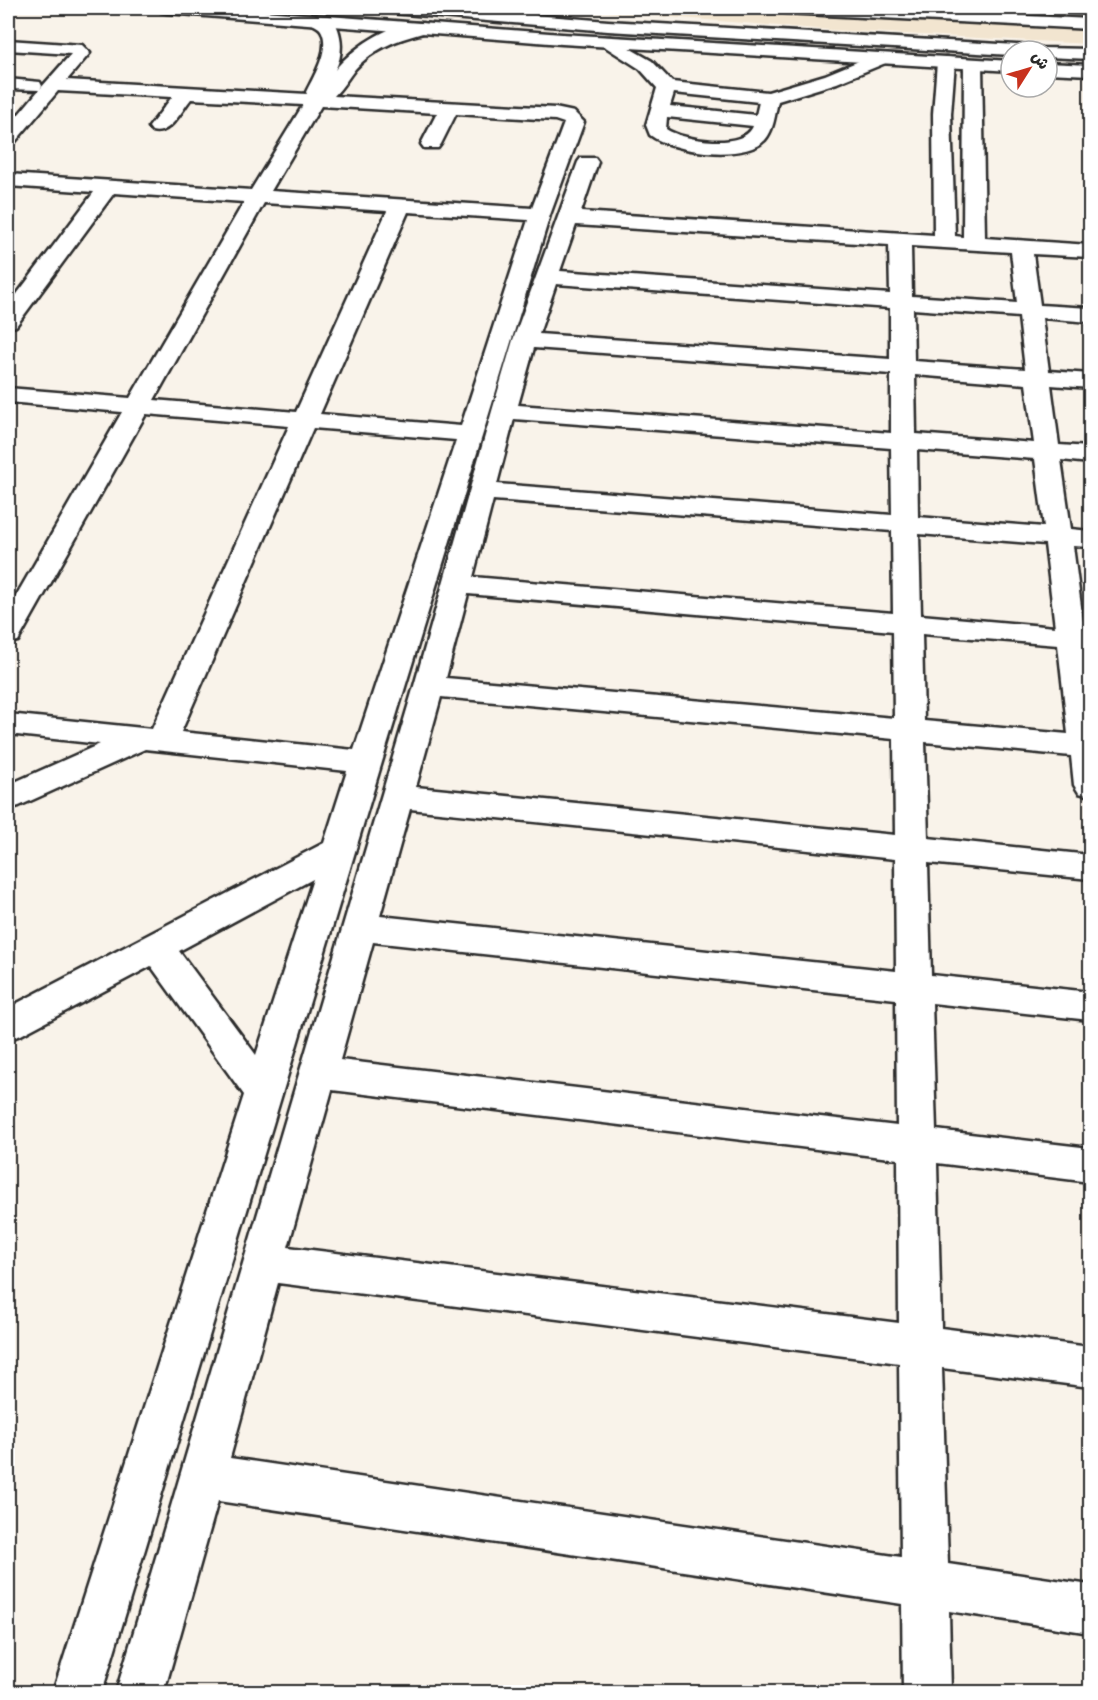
<svg xmlns="http://www.w3.org/2000/svg" width="1098" height="1700" font-family="Caveat,'Playpen Sans Arabic',sans-serif">
<style>
.built{fill:#f2e5d0}
.lines{fill:none;stroke-linecap:round;stroke-linejoin:round}
.minor-casing{stroke:#2b2b2b;stroke-width:5}
.major-casing{stroke:#2b2b2b;stroke-width:5}
.highway-casing{stroke:#2b2b2b;stroke-width:5}
.minor{fill:#fff;fill-rule:evenodd}
.major{fill:#fff;fill-rule:evenodd}
.highway{fill:#fff;fill-rule:evenodd}
</style>
<rect width="100%" height="100%" fill="#f9f3ea"/>
<filter id="ink" filterUnits="userSpaceOnUse"><feTurbulence type="fractalNoise" baseFrequency=".0167" numOctaves="2"/><feDisplacementMap in="SourceGraphic" scale="12" xChannelSelector="R" yChannelSelector="G"/><feConvolveMatrix kernelMatrix="1 2 1 2 8 2 1 2 1" color-interpolation-filters="sRGB"/></filter>
<g filter="url(#ink)">
<polygon class="built" points="559,8 1090,8 1090,44 829,30"/>
<g class="lines">
<g class="minor-casing">
<g id="minor">
<polygon points="778,8 873,8 1090,19 1090,29 786,13 780,12"/>
<path d="M316,15L334,21C343,35 343,56 335,70C353,47 397,17 427,24L430,28L427,32C399,39 375,47 355,69C348,78 342,88 334,96L555,108L574,112L584,122L550,215L382,762L102,1692H53L244,1095L151,966L21,1035L8,1040V1008L324,843L347,771L145,749L19,806L8,809V785L100,744L8,734V714L152,729L289,426L146,414L22,634L18,641L8,643V610L122,412L8,402V388L130,398L244,202L114,193L16,326L8,328V306L94,192L8,186V174L251,190L303,105L191,99C181,111 170,136 152,131L149,127L172,97L58,91L15,142L8,144V127L39,90L8,89V79L40,82L42,86L40,89L71,54L8,50V40L82,45L90,53L67,80L307,94L306,92C314,76 330,50 322,32C320,26 312,25 307,20L310,16ZM321,106L437,113L421,144L424,148H438L441,144L456,114L555,120L564,123L532,208L271,191ZM264,203L387,211L296,412L154,400ZM408,212L528,220L461,426L320,414ZM313,428L456,440L354,750L181,732ZM313,879L256,1055L179,951Z"/>
<path d="M610,37L652,61L672,82L768,92L825,75L876,54H888L891,58L888,62L837,83L778,101C775,114 774,130 765,140C744,162 672,152 650,135L646,125L657,88L640,69L604,46L601,42L604,38ZM674,93L759,102L756,115L670,106ZM667,117L753,126C744,150 684,141 666,129Z"/>
<path d="M946,57L952,58L955,62L951,114L955,236L963,237L964,64L967,60H979L982,64L985,238L1090,245V257L1033,254L1040,305L1090,308V322L1042,318L1049,371L1090,374V388L1051,385L1059,445L1090,447V463L1061,460L1071,529L1090,531V547L1073,546L1084,629L1090,630V648H1087L1090,673V796L1079,793L1074,785L1071,756L925,742L928,838L1090,855V879L928,863L931,975L1090,992V1020L932,1003L936,1130L1090,1148V1182L937,1163L941,1328L1090,1347V1387L942,1368L948,1564L1090,1585V1633L949,1611L951,1692H903L902,1604L218,1501L164,1692H116L414,686L492,411L513,340L578,162L581,158H595L598,162L581,212L934,235L933,114L937,62L940,58ZM576,225L889,245L890,294L560,271ZM911,246L1011,252L1017,303L912,296ZM556,284L890,308V359L539,334ZM913,309L1019,317L1025,369L914,361ZM534,348L891,374V433L518,405ZM915,375L1026,384L1034,443L916,434ZM514,419L891,448L892,515L497,484ZM917,450L1035,459L1044,527L918,517ZM493,500L892,531L893,613L473,577ZM919,534L1045,544L1055,627L921,615ZM468,594L893,631L894,718L446,678ZM922,634L1058,645L1068,734L924,721ZM441,697L894,739L895,835L416,787ZM410,809L895,859L896,971L380,916ZM373,942L896,999L897,1126L340,1060ZM332,1090L898,1159L899,1323L288,1247ZM278,1283L899,1363L901,1557L230,1458Z"/>
</g>
</g>
<g class="major-casing">
<g id="major">
<polygon points="159,8 226,8 562,34 1011,61 1011,71 562,44 167,13 161,12"/>
<polygon points="1047,63 1090,65 1090,75 1047,73"/>
</g>
</g>
<g class="highway-casing">
<polygon id="highway" points="384,8 447,8 608,21 1034,46 1041,48 1090,49 1090,59 1047,57 1047,51 1011,51 1011,55 608,31 392,13 386,12"/>
</g>
<use href="#minor" class="minor"/>
<use href="#major" class="major"/>
<use href="#highway" class="highway"/>
</g>
</g>
<rect width="1098" height="1700" fill="none" stroke="#fff" stroke-width="30"/>
<rect x="15" y="15" width="1068" height="1670" fill="none" stroke="#2b2b2b" stroke-width="2" filter="url(#ink)"/>
<g transform="translate(1029 69) rotate(53)"><circle r="28" fill="#ffffff" stroke="#aaaaaa" stroke-width="1.5"/>
<path d="M0-4.5L10 22L0 15L-10 22Z" fill="#c8321e"/>
<text y="-9" font-size="16" font-weight="bold" text-anchor="middle" fill="#2b2b2b">ش</text>
</g>
</svg>
